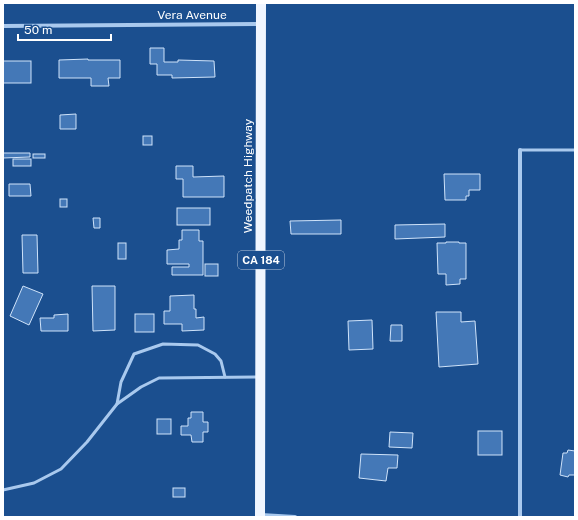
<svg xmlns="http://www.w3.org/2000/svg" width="578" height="520" font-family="'Public Sans',sans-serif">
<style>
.building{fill:#4478b7;stroke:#cfe3fa}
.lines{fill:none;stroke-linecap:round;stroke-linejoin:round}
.service{stroke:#a9c9ee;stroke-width:3}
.minor{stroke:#a9c9ee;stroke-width:4}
.primary{stroke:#f0f6ff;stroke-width:10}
.labels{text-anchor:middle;stroke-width:3;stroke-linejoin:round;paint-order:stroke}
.shield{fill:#1b4f8f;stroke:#bbcadd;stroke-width:1}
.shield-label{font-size:11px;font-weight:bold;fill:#fff}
.street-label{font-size:12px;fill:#fff;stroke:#1b4f8f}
</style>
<rect width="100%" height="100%" fill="#1b4f8f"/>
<g class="building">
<polygon points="150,48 164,48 164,62 178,62 178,60 214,61 215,77 172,78 172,75 157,75 157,64 150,64"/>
<polygon points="88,59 88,60 120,60 120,78 108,78 109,86 91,86 91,78 59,78 59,60"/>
<rect x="3" y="61" width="28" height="22"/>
<polygon points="76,114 76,129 60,129 60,115"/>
<rect x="143" y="136" width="9" height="9"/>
<polygon points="3,153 30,153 30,157 3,158"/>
<rect x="33" y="154" width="12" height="4"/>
<rect x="13" y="159" width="18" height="7"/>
<polygon points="176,166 193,166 193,177 224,176 224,197 183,197 183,179 176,179"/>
<polygon points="444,174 480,174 480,190 469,190 469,196 466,196 466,200 445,200"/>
<polygon points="9,184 30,184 31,196 9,196"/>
<rect x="60" y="199" width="7" height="8"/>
<rect x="177" y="208" width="33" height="17"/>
<polygon points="93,218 100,218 100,228 94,228"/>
<polygon points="341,220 341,234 291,234 290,221"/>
<polygon points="445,224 445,237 395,239 395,225"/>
<polygon points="182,230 199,230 199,241 203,241 203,275 172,275 172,267 189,267 189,264 167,264 167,250 179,249 179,240 182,240"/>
<polygon points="22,235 37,235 38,273 23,273"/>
<polygon points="446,242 459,242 459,243 466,243 466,279 460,279 460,284 446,285 446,274 438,274 437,243 446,243"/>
<rect x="118" y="243" width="8" height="16"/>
<rect x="205" y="264" width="13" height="12"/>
<polygon points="23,286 43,294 29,325 10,316"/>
<polygon points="92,286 115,286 115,330 93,331"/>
<polygon points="194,295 194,309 196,309 196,318 204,317 204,330 182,331 182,324 164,324 164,311 170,311 170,296"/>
<polygon points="436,312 461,312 461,322 475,321 478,364 439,367"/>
<polygon points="68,314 68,331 41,331 40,318 54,318 54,315"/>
<rect x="135" y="314" width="19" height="18"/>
<polygon points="372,320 373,349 349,350 348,321"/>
<polygon points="391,325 402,325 402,341 390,341"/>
<polygon points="191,412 203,412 203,422 208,422 208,432 203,432 203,442 192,442 191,435 181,435 181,426 188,426 188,418 191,418"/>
<rect x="157" y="419" width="14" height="15"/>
<rect x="478" y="431" width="24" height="24"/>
<polygon points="390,432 413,433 412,448 389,447"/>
<polygon points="568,450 575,451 575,475 569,475 568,477 560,475 563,453 567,453"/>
<polygon points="361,454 398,455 397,468 388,468 386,481 359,478"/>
<rect x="173" y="488" width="12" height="9"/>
</g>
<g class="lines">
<g class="service">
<polyline points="520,150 575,150"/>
<polyline points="117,404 121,382 134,354 163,344 198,345 215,354 221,361 225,377"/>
<polyline points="3,490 34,483 61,469 87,442 117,404 141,387 159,378 259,377"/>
</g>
<g class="minor">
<polyline points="3,26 261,24"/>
<polyline points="520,150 520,517"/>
<polyline points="261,515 295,517"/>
</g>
<polyline class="primary" points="260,517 261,3"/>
</g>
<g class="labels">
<rect class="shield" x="238" y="251" width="46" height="18" rx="3"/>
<g class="shield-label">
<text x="261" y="264">CA 184</text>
</g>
<g class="street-label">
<text x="192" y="19">Vera Avenue</text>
<text transform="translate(248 176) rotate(-90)" y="4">Weedpatch Highway</text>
</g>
</g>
<rect width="578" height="520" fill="none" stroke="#ffffff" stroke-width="8"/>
<path d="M18 34v6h93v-6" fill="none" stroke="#ffffff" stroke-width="2"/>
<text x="24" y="34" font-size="12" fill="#ffffff" stroke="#1b4f8f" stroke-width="3" paint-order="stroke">50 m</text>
</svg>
